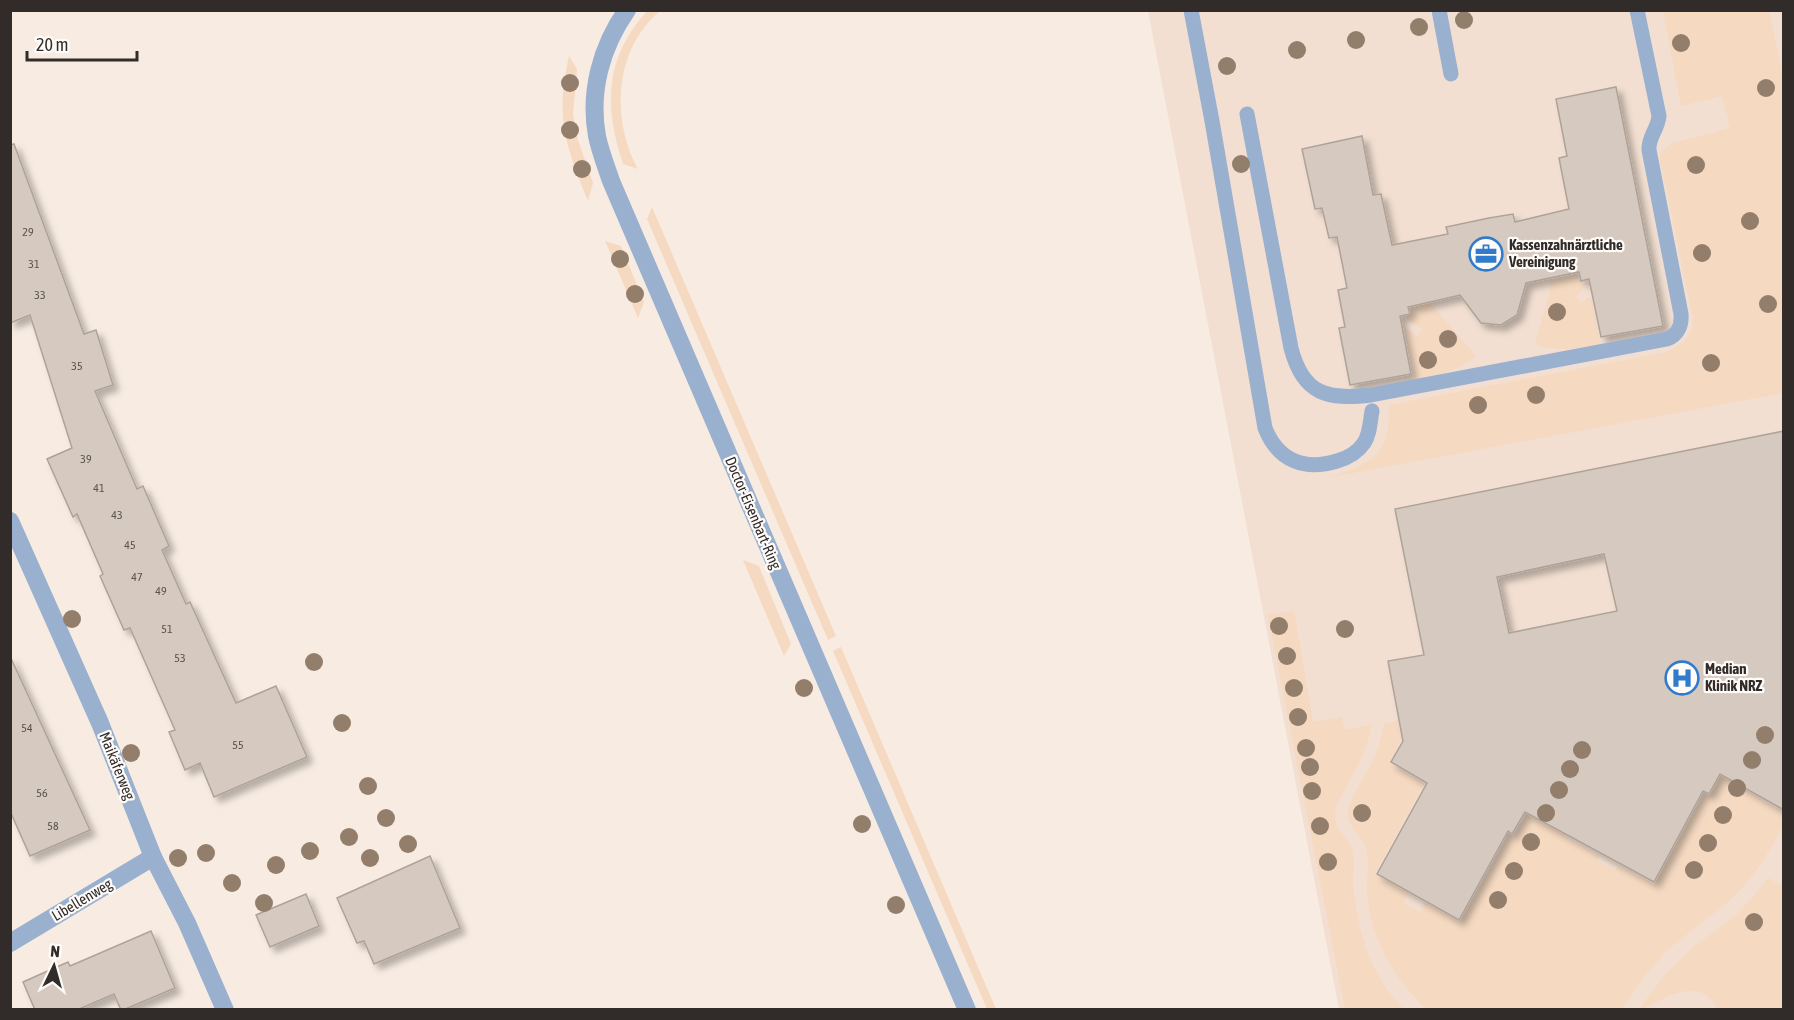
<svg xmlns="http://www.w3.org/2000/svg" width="1794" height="1020" font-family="'Asap Condensed',sans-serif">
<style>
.built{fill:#f2dfd1}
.green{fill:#f5d9c1}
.building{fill:#d6cac0;stroke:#aea299;stroke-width:1.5;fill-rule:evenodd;filter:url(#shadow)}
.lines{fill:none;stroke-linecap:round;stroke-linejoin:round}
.lane{stroke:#99b1cf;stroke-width:15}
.street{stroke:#99b1cf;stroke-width:18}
.tree{fill:#937e6b}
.labels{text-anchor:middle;stroke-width:4.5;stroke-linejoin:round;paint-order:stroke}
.number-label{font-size:12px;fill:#5a544f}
.poi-label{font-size:15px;font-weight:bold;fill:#312c29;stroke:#fefbf9;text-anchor:start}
.street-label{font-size:15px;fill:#312c29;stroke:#fefbf9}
</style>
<defs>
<filter id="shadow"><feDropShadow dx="5.5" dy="5.5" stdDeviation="3" flood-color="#0004"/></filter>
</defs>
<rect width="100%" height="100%" fill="#f8ece2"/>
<polygon class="built" points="1148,11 1783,11 1783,1009 1339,1009"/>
<g class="green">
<path d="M648,10L660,11C614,49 611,119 638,169L623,164C604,106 604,58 648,10Z"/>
<path d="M1663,11H1769L1784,82L1783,393L1326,478C1371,464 1390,459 1389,405L1666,352C1682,346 1693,336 1693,319L1660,159V153L1672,143L1730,128L1722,96L1681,106Z"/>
<path d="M569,56L577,69L573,115L578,140L593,183L588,201C565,144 555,118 569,56Z"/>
<polygon points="652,207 836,636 828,640 647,219"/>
<polygon points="605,241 621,246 644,302 638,318"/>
<path d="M1578,275L1581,282L1586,283L1576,298L1583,303L1587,297L1592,300L1600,345C1578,348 1557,353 1535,344L1550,291V281Z"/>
<path d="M1430,303L1476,356C1458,371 1437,376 1415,380L1404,327L1418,336L1422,329L1407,320L1406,315L1410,314V308Z"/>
<polygon points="743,560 759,566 791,644 784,656"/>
<path d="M1294,611L1313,722L1342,717L1345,730L1372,725C1368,745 1360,762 1350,780C1345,790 1336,801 1335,813C1333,832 1351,837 1353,853C1355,864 1352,875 1353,885C1358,931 1370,977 1404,1009H1345L1268,615Z"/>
<polygon points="841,647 996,1009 987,1009 833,651"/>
<path d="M1769,686L1783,757L1760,799L1783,812V826L1772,846L1758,868L1741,889L1728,902L1666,951L1646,975L1621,1009L1487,1010L1483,1007L1481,1010L1426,1009C1393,977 1372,941 1367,894C1366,880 1370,862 1366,848C1362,835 1347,828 1348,812C1349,798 1365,776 1372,763C1378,751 1381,737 1384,724L1401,720L1408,724L1390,763L1424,784L1375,874L1408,893L1403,903L1420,912L1425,903L1461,922L1509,835L1514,837L1576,725L1617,748L1567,838L1599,856L1597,861L1615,871L1618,866L1654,885L1704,795L1709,796Z"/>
<path d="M1768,878L1783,886V1009H1718C1715,1005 1711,999 1706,995C1686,983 1661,1000 1644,1009H1639L1667,972L1697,944L1736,915L1754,896Z"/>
</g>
<g class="building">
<polygon points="1616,87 1663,326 1601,337 1589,279 1581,281 1579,272 1526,283 1517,315 1501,325 1481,323 1460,295 1408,307 1410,314 1400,316 1411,374 1350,385 1339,328 1345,327 1338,290 1347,288 1337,237 1329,238 1322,208 1315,209 1302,149 1362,136 1373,195 1381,194 1392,245 1448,234 1446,227 1489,218 1513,214 1515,222 1569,209 1559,158 1567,156 1556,99"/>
<polygon points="14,144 84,334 96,330 113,385 95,391 137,489 143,486 169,546 162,550 186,604 190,602 236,703 276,686 307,757 214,797 200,763 185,770 169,732 175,730 130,628 124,630 100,576 103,574 77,514 73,517 47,459 72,448 30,315 10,323 10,145"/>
<path d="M1784,431V810L1720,774L1709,794L1703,791L1654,882L1525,812L1512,834L1508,831L1459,920L1377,874L1427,783L1391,762L1403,741L1388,661L1424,655L1395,509ZM1604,554L1617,611L1509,633L1497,577Z"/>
<polygon points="10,656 90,830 30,856 10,811"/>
<polygon points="430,856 460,928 374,964 364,941 357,943 337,898"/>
<polygon points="306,894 319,926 270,947 256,915"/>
<polygon points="151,931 175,988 123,1010 121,1010 114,994 77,1010 35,1010 23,982 68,962 70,966"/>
</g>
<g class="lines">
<g class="lane">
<path d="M1191,10L1212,121L1265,428C1278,461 1305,471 1337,461C1348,458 1357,453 1364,443C1370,434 1370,422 1372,411"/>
<polyline points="1439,10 1451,74"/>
<path d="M1247,114L1291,348C1303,395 1328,400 1371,395L1667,339C1678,335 1682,325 1681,314L1649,150C1648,137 1658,129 1659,116L1637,10"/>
</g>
<g class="street">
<path d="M627,10C601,47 589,92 597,136C600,151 606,166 611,181L967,1010"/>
<polyline points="10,521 100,723 153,857 187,923 225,1010"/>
<polyline points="10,943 153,857"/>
</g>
</g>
<g class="tree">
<circle cx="1464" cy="20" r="9"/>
<circle cx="1419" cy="27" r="9"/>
<circle cx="1356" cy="40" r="9"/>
<circle cx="1681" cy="43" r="9"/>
<circle cx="1297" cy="50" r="9"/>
<circle cx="1227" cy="66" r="9"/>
<circle cx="570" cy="83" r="9"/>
<circle cx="1766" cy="88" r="9"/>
<circle cx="570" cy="130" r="9"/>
<circle cx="1241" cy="164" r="9"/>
<circle cx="1696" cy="165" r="9"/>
<circle cx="582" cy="169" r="9"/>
<circle cx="1750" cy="221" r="9"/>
<circle cx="1702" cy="253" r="9"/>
<circle cx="620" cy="259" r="9"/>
<circle cx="635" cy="294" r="9"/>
<circle cx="1768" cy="304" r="9"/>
<circle cx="1557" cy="312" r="9"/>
<circle cx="1448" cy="339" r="9"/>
<circle cx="1428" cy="360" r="9"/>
<circle cx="1711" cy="363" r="9"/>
<circle cx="1536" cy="395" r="9"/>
<circle cx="1478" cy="405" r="9"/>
<circle cx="72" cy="619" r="9"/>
<circle cx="1279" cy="626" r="9"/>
<circle cx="1345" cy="629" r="9"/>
<circle cx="1287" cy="656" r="9"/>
<circle cx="314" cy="662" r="9"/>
<circle cx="804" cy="688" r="9"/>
<circle cx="1294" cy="688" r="9"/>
<circle cx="1298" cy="717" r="9"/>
<circle cx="342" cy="723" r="9"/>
<circle cx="1765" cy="735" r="9"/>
<circle cx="1306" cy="748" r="9"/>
<circle cx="1582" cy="750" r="9"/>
<circle cx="131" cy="753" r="9"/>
<circle cx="1752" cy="760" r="9"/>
<circle cx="1310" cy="767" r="9"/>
<circle cx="1570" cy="769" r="9"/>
<circle cx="368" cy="786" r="9"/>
<circle cx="1737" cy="788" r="9"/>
<circle cx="1559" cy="790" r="9"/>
<circle cx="1312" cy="791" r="9"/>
<circle cx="1362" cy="813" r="9"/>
<circle cx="1546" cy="813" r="9"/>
<circle cx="1723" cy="815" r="9"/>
<circle cx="386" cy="818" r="9"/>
<circle cx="862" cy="824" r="9"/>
<circle cx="1320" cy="826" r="9"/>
<circle cx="349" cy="837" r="9"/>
<circle cx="1531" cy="842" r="9"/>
<circle cx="1708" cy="843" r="9"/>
<circle cx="408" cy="844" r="9"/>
<circle cx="310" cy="851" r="9"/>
<circle cx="206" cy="853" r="9"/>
<circle cx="178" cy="858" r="9"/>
<circle cx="370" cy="858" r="9"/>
<circle cx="1328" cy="862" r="9"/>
<circle cx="276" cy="865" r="9"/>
<circle cx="1694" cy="870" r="9"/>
<circle cx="1514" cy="871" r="9"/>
<circle cx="232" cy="883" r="9"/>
<circle cx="1498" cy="900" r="9"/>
<circle cx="264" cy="903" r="9"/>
<circle cx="896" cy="905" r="9"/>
<circle cx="1754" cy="922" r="9"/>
</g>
<defs>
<g id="office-ring" transform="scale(1.725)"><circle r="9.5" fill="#fefbf9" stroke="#307bcb" stroke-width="1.5"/><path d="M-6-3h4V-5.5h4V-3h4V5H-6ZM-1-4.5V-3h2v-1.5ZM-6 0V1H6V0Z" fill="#307bcb"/></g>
<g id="hospital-ring" transform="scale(1.725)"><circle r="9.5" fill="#fefbf9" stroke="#307bcb" stroke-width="1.5"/><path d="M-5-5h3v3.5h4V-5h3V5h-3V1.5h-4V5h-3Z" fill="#307bcb"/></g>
</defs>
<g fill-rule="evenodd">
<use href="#office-ring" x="1486" y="254"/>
<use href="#hospital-ring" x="1682" y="678"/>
</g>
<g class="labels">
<g class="number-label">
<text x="28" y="236">29</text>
<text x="34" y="268">31</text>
<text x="40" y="299">33</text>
<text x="77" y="370">35</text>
<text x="86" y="463">39</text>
<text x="99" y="492">41</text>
<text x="117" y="519">43</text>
<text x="130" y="549">45</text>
<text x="137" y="581">47</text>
<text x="161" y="595">49</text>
<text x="167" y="633">51</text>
<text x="180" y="662">53</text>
<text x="27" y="732">54</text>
<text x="238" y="749">55</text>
<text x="42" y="797">56</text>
<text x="53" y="830">58</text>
</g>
<g class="poi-label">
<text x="1509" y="250">Kassenzahnärztliche<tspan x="1509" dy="17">Vereinigung</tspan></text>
<text x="1705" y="674">Median<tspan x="1705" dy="17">Klinik NRZ</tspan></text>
</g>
<g class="street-label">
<text transform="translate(753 513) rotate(67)" y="5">Doctor-Eisenbart-Ring</text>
<text transform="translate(117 766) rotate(68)" y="5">Maikäferweg</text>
<text transform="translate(82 900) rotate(-31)" y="5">Libellenweg</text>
</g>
</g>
<rect width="1794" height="1020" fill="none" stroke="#312c29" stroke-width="24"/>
<g transform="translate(54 966) rotate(5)" stroke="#fefbf9" stroke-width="4.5" paint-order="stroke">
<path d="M0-4.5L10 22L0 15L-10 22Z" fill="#312c29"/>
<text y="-9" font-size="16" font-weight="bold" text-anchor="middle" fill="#312c29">N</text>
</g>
<path d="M27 51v9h110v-9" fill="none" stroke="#312c29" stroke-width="3"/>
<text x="36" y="51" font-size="18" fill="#312c29" stroke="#fefbf9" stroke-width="4.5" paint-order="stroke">20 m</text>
</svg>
